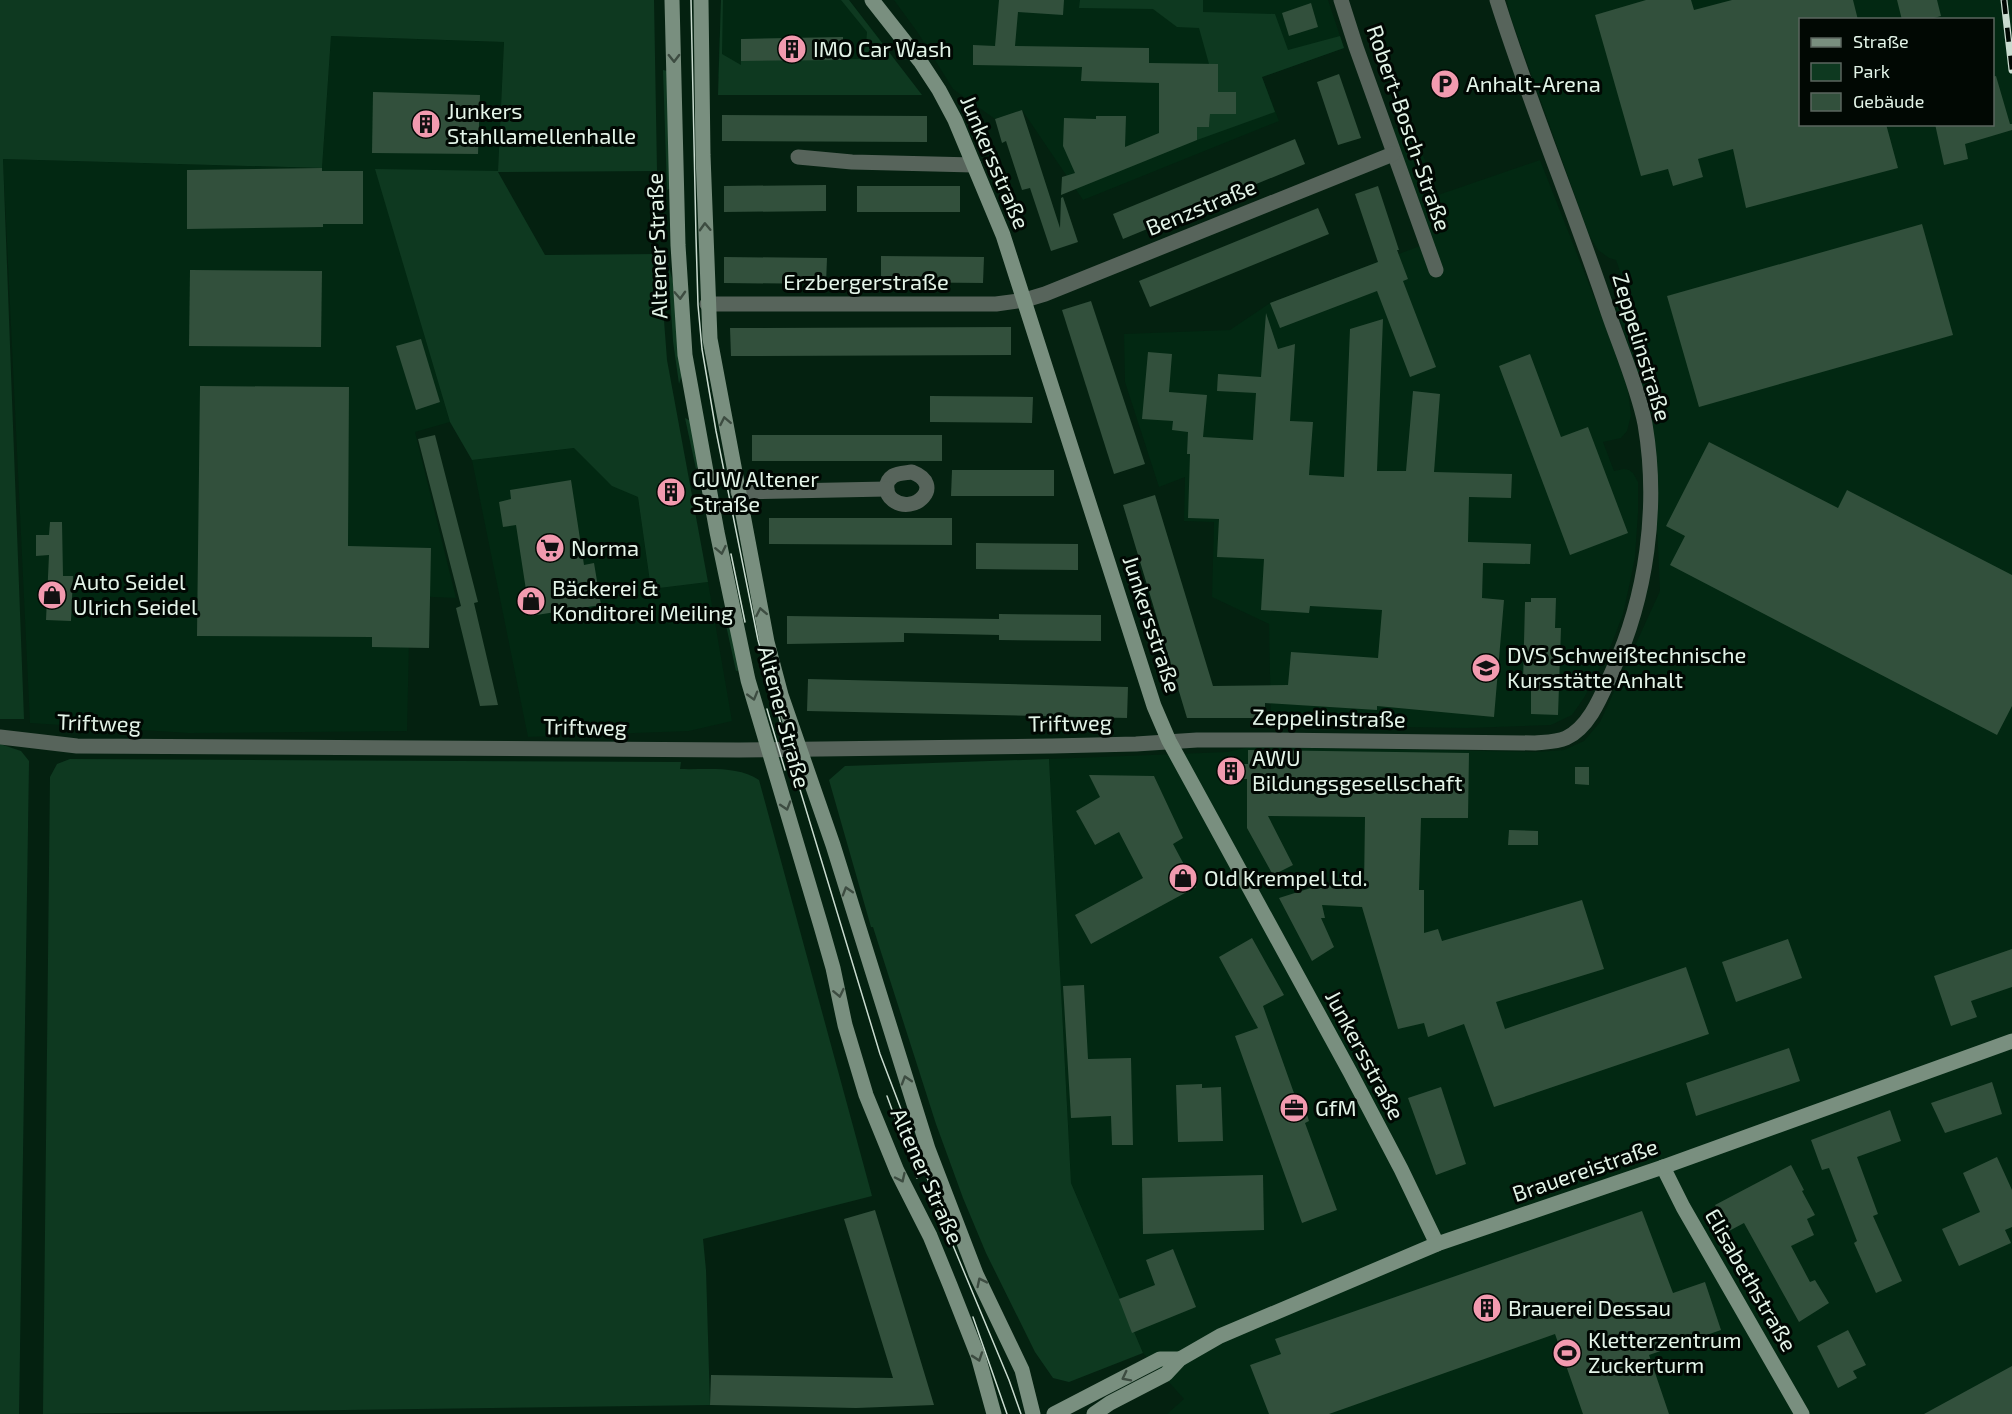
<svg xmlns="http://www.w3.org/2000/svg" width="2012" height="1414" font-family="'Exo 2',sans-serif">
<style>
.built{fill:#022812;fill-rule:evenodd}
.green{fill:#0e3920}
.building{fill:#32503c}
.lines{fill:none;stroke-linecap:round;stroke-linejoin:round}
.street{stroke:#57645b;stroke-width:15}
.secondary{stroke:#798f7f;stroke-width:15}
.tram{stroke:#c9dbcf;stroke-width:1.5}
.rail-casing{stroke:#c9dbcf;stroke-width:7}
.rail{stroke:#010803;stroke-width:4.5;stroke-dasharray:14;stroke-linecap:butt}
.oneway{stroke:#3d4c41}
.labels{text-anchor:middle;stroke-width:6;stroke-linejoin:round;paint-order:stroke}
.poi-label{font-size:22px;fill:#e3f4e8;stroke:#010803;text-anchor:start}
.street-label{font-size:22px;fill:#e3f4e8;stroke:#010803}
</style>
<rect width="100%" height="100%" fill="#042110"/>
<g class="built">
<polygon points="721,0 849,0 890,52 844,84 718,77"/>
<polygon points="894,0 1328,0 1344,48 1262,77 1279,121 1083,200 1022,110 995,119 953,89 918,33"/>
<path d="M1507,0H2012V1414H1167L1184,1399L1143,1353L1071,1183L1049,759L1227,752L1249,747L1536,752L1564,750L1584,741L1600,722L1660,591L1652,416L1616,307L1621,305L1626,289L1616,260L1609,258L1598,250L1589,235L1510,15ZM1800,20H1992V124H1800Z"/>
<polygon points="331,36 504,42 498,172 376,170 450,422 415,432 456,598 410,596 407,731 189,733 30,723 3,159 322,168"/>
<polygon points="1411,123 1438,195 1540,160 1607,330 1628,390 1631,415 1627,431 1621,438 1603,442 1614,471 1624,469 1629,470 1633,473 1638,482 1638,513 1635,557 1630,582 1623,614 1612,643 1584,698 1572,715 1551,725 1467,728 1271,725 1269,624 1212,597 1214,522 1184,521 1185,477 1159,487 1125,382 1124,334 1230,330 1270,303 1433,241 1392,129"/>
<polygon points="574,448 612,485 638,497 651,589 708,582 732,721 689,731 528,737 472,460"/>
</g>
<g class="green">
<polygon points="0,0 654,0 657,171 498,172 545,255 659,254 667,360 708,582 651,589 638,497 612,486 574,448 472,460 450,422 375,169 498,171 504,42 331,36 322,168 3,159 24,719 0,719"/>
<polygon points="721,0 723,0 722,54 741,65 741,61 859,59 866,46 867,32 841,0 849,0 922,95 718,95"/>
<polygon points="1080,0 1203,0 1203,12 1275,14 1288,50 1340,36 1344,48 1262,77 1275,112 1197,140 1197,127 1209,127 1210,114 1236,114 1236,93 1218,92 1218,64 1209,64 1199,28 1177,27 1153,9 1079,8"/>
<polygon points="663,70 667,71 673,187 667,190"/>
<polygon points="668,264 674,285 682,374 679,384 673,341"/>
<polygon points="685,418 693,422 701,464 696,469"/>
<polygon points="724,616 729,616 741,670 736,671"/>
<polygon points="0,744 21,751 29,761 19,1414 0,1414"/>
<path d="M70,759L681,762L680,769C706,770 737,765 759,780L872,1196L703,1239L706,1270L710,1405L43,1414L50,777L57,764Z"/>
<polygon points="1049,759 1071,1183 1143,1353 1069,1382 1053,1378 1035,1352 986,1253 963,1198 936,1124 873,927 871,927 829,780 845,766"/>
</g>
<g class="building">
<polygon points="999,0 1064,0 1063,15 1018,12 1015,46 1149,48 1149,63 1218,64 1218,92 1236,92 1236,114 1210,114 1209,127 1197,127 1197,140 1061,195 1062,177 1075,173 1063,146 1064,118 1096,119 1096,116 1126,116 1125,147 1159,133 1159,83 1081,81 1082,67 973,65 973,45 995,46"/>
<polygon points="1646,0 1691,0 1694,10 1732,0 1853,0 1858,20 1800,20 1800,124 1886,124 1898,168 1746,208 1733,149 1698,159 1703,177 1673,186 1668,169 1641,176 1595,15"/>
<polygon points="1897,0 1937,0 1941,16 1927,20 1902,20"/>
<polygon points="1311,3 1318,27 1289,36 1282,13"/>
<polygon points="843,37 843,60 741,61 741,39"/>
<polygon points="1339,74 1361,138 1338,145 1317,82"/>
<polygon points="1996,76 2010,124 2012,124 2012,130 1965,144 1968,159 1944,165 1935,124 1992,124 1992,77"/>
<polygon points="373,92 480,95 478,154 372,153"/>
<polygon points="1022,110 1060,228 1061,198 1063,197 1078,242 1051,251 1030,188 1022,190 1006,141 1002,143 995,119"/>
<polygon points="722,115 927,116 927,142 722,141"/>
<polygon points="1295,139 1305,164 1123,239 1113,214"/>
<polygon points="322,168 322,171 363,171 363,224 323,224 323,227 187,229 187,170"/>
<polygon points="826,185 826,211 724,212 724,186"/>
<rect x="857" y="186" width="103" height="26"/>
<polygon points="1378,186 1399,250 1397,250 1408,279 1403,281 1436,367 1410,377 1377,291 1280,328 1270,303 1378,262 1355,194"/>
<polygon points="1318,208 1329,234 1150,307 1139,281"/>
<polygon points="1922,224 1953,335 1699,407 1667,296"/>
<polygon points="881,256 984,257 983,283 881,282"/>
<polygon points="724,257 827,258 826,284 724,283"/>
<polygon points="190,270 322,271 321,347 189,346"/>
<polygon points="1091,301 1145,464 1114,474 1062,310"/>
<polygon points="1266,313 1278,349 1295,344 1290,421 1313,422 1309,475 1344,477 1350,329 1383,319 1377,471 1406,471 1413,391 1440,394 1434,472 1512,474 1511,498 1469,497 1468,542 1531,544 1530,564 1483,563 1482,598 1504,600 1494,717 1377,706 1377,710 1265,703 1265,718 1187,718 1123,505 1155,495 1213,686 1288,685 1291,652 1378,658 1382,610 1310,606 1309,613 1261,610 1264,559 1217,557 1219,519 1188,518 1190,454 1187,454 1188,432 1172,430 1173,421 1142,419 1148,352 1172,354 1169,392 1207,395 1203,437 1253,440 1256,393 1217,391 1218,374 1261,377"/>
<polygon points="1011,327 1011,355 731,356 730,328"/>
<polygon points="421,339 440,402 416,410 396,346"/>
<polygon points="1530,354 1561,437 1588,427 1628,533 1570,555 1499,366"/>
<polygon points="200,386 349,387 348,546 431,548 429,648 372,647 372,637 197,636"/>
<polygon points="930,396 1033,397 1032,423 930,422"/>
<polygon points="435,435 478,602 474,603 498,705 480,706 456,608 461,606 418,439"/>
<rect x="752" y="435" width="190" height="26"/>
<polygon points="1709,442 1838,508 1847,490 2012,575 2012,706 1997,735 1670,565 1685,536 1666,526"/>
<polygon points="952,470 1054,470 1054,496 951,496"/>
<polygon points="678,478 682,501 664,505 659,482"/>
<polygon points="571,480 584,565 594,563 601,605 530,616 516,525 503,527 499,502 511,499 510,490"/>
<polygon points="769,518 952,518 952,545 769,544"/>
<polygon points="50,522 62,522 63,576 73,576 71,621 46,620 49,555 36,556 36,535 49,535"/>
<polygon points="976,543 1078,544 1078,570 976,569"/>
<polygon points="1531,598 1556,598 1555,628 1561,628 1558,715 1531,714 1531,683 1523,683 1525,602 1531,602"/>
<polygon points="999,614 1101,615 1101,641 999,640 999,635 904,633 904,642 787,644 787,616 999,619"/>
<polygon points="808,679 1128,687 1127,718 807,711"/>
<polygon points="1248,750 1469,753 1468,818 1421,818 1419,890 1424,890 1424,933 1438,929 1442,941 1582,900 1604,969 1496,1002 1505,1029 1686,967 1709,1034 1494,1107 1464,1024 1428,1037 1424,1023 1398,1029 1362,907 1322,905 1325,918 1321,918 1334,947 1312,961 1279,898 1320,885 1364,887 1365,817 1268,816 1293,865 1273,875 1247,828 1247,779 1227,778 1227,764 1248,764"/>
<polygon points="1575,767 1589,767 1589,785 1575,784"/>
<polygon points="1089,775 1154,776 1183,838 1173,844 1196,887 1091,944 1075,915 1143,878 1119,832 1095,845 1076,811 1100,797"/>
<polygon points="1509,830 1538,831 1538,845 1508,845"/>
<polygon points="1252,938 1284,995 1263,1006 1300,1110 1305,1108 1309,1121 1305,1123 1337,1210 1302,1223 1235,1036 1258,1028 1219,957"/>
<polygon points="1788,939 1802,978 1736,1002 1722,962"/>
<polygon points="2012,949 2012,987 1971,1001 1977,1017 1951,1026 1934,976"/>
<polygon points="1084,985 1088,1059 1131,1058 1133,1145 1112,1145 1111,1116 1071,1118 1063,986"/>
<polygon points="1789,1048 1800,1081 1696,1116 1686,1083"/>
<polygon points="1992,1082 2002,1114 1945,1133 1931,1103"/>
<polygon points="1202,1084 1202,1088 1221,1087 1223,1141 1178,1142 1176,1085"/>
<polygon points="1441,1087 1466,1164 1436,1175 1408,1098"/>
<polygon points="1890,1110 1901,1141 1857,1157 1878,1214 1873,1216 1902,1281 1876,1293 1854,1243 1857,1241 1829,1168 1822,1170 1811,1140"/>
<polygon points="1997,1157 2012,1190 2012,1227 2005,1230 2011,1243 1959,1266 1942,1229 1980,1212 1963,1173"/>
<polygon points="1791,1165 1804,1190 1802,1191 1815,1215 1807,1219 1814,1235 1791,1246 1810,1282 1815,1280 1829,1303 1799,1322 1744,1223 1729,1231 1715,1205"/>
<polygon points="1263,1175 1264,1230 1143,1234 1142,1178"/>
<polygon points="875,1210 934,1405 856,1408 710,1405 711,1375 893,1378 844,1219"/>
<polygon points="1642,1211 1673,1293 1705,1282 1721,1330 1649,1355 1669,1414 1583,1414 1555,1334 1329,1414 1269,1414 1250,1365 1281,1354 1275,1339"/>
<polygon points="1173,1249 1196,1307 1132,1333 1119,1299 1155,1285 1146,1260"/>
<polygon points="1848,1330 1866,1365 1853,1371 1857,1378 1838,1388 1817,1346"/>
<polygon points="2012,1366 2012,1414 1924,1414"/>
</g>
<g class="lines">
<g class="street">
<polyline points="1341,0 1356,47 1436,270"/>
<polyline points="798,157 852,162 974,165"/>
<polyline points="707,304 996,304 1025,300 1045,294 1393,154"/>
<path d="M912,472C946,485 914,516 893,500C885,494 884,482 893,476C898,473 906,473 912,472Z"/>
<polyline points="738,492 887,489"/>
<path d="M0,737L77,746L739,750L1052,746L1136,744L1197,740H1272L1535,743C1546,742 1557,742 1566,738C1590,727 1602,694 1612,672C1647,596 1659,506 1645,424C1638,388 1620,347 1608,312C1573,207 1530,105 1497,0"/>
</g>
<g class="secondary">
<polyline points="672,0 678,245 685,355 717,532 748,680 821,926 833,968 845,1025 866,1095 897,1171 930,1236 950,1285 978,1356 994,1414"/>
<polyline points="701,0 703,155 710,339 767,642 781,695 833,845 928,1149 976,1274 1022,1370 1033,1414"/>
<polyline points="872,0 920,61 939,90 955,120 1003,235 1154,706 1169,741 1350,1072 1401,1169 1437,1244"/>
<polyline points="1663,1167 1683,1207 1802,1414"/>
<polyline points="1054,1414 1160,1359 1180,1359"/>
<polyline points="1094,1414 1110,1403 1166,1374 1180,1359 1220,1336 1437,1244 1663,1167 2012,1041"/>
</g>
<g class="tram">
<polyline points="691,0 696,237 698,305 702,349 716,431 758,640 788,750 880,1054 952,1243 1009,1380 1021,1414"/>
<polyline points="731,554 745,622"/>
<polyline points="767,709 785,770"/>
<polyline points="887,1096 917,1178"/>
<polyline points="973,1317 1007,1414"/>
</g>
<g class="rail-casing">
<polyline id="rail" points="2004,0 2012,70"/>
</g>
<use href="#rail" class="rail"/>
</g>
<defs><path id="oneway-chevron" d="M-2-3.5L2.5 0L-2 3.5" fill="none" stroke-width="1.6" stroke-linecap="round" stroke-linejoin="round" transform="scale(1.5)"/></defs>
<g class="oneway">
<use href="#oneway-chevron" transform="translate(674 58) rotate(89)"/>
<use href="#oneway-chevron" transform="translate(705 227) rotate(-92)"/>
<use href="#oneway-chevron" transform="translate(680 295) rotate(87)"/>
<use href="#oneway-chevron" transform="translate(725 421) rotate(-101)"/>
<use href="#oneway-chevron" transform="translate(721 550) rotate(78)"/>
<use href="#oneway-chevron" transform="translate(761 612) rotate(-101)"/>
<use href="#oneway-chevron" transform="translate(753 696) rotate(74)"/>
<use href="#oneway-chevron" transform="translate(786 806) rotate(73)"/>
<use href="#oneway-chevron" transform="translate(847 891) rotate(-107)"/>
<use href="#oneway-chevron" transform="translate(839 993) rotate(78)"/>
<use href="#oneway-chevron" transform="translate(906 1080) rotate(-107)"/>
<use href="#oneway-chevron" transform="translate(901 1178) rotate(65)"/>
<use href="#oneway-chevron" transform="translate(981 1282) rotate(-116)"/>
<use href="#oneway-chevron" transform="translate(978 1357) rotate(71)"/>
<use href="#oneway-chevron" transform="translate(1126 1377) rotate(153)"/>
</g>
<defs>
<g id="building-disc" transform="scale(1.5)"><circle r="9.5" fill="#f29aaf" stroke="#010803"/><path d="M-4-6H4V6H1V3H-1V6H-4ZM-2.5-4.3h1.7v1.8h-1.7ZM.8-4.3h1.7v1.8H.8ZM-2.5-1h1.7V.8h-1.7ZM.8-1h1.7V.8H.8Z" fill="#111"/></g>
<g id="parking-disc" transform="scale(1.5)"><circle r="9.5" fill="#f29aaf" stroke="#010803"/><path d="M-3.5-5.5H1a3.5 3.5 0 0 1 0 7H-1V5.5H-3.5ZM-1-3.4V-.6H.8a1.4 1.4 0 0 0 0-2.8Z" fill="#111"/></g>
<g id="supermarket-disc" transform="scale(1.5)"><circle r="9.5" fill="#f29aaf" stroke="#010803"/><path d="M-6-5.5h2.5l.6 2H6L4.5 2H-2.5L-4.4-4H-6ZM-1.5 3.2a1.3 1.3 0 1 0 .1 0ZM3 3.2a1.3 1.3 0 1 0 .1 0Z" fill="#111"/></g>
<g id="shop-disc" transform="scale(1.5)"><circle r="9.5" fill="#f29aaf" stroke="#010803"/><path d="M-5-2.5h2.3a2.7 3.5 0 0 1 5.4 0H5L5.5 6h-11ZM-1.5-2.5h3a1.5 2.3 0 0 0-3 0Z" fill="#111"/></g>
<g id="school-disc" transform="scale(1.5)"><circle r="9.5" fill="#f29aaf" stroke="#010803"/><path d="M0-5L7-2L0 1L-7-2ZM-4 1L0 2.5L4 1V4Q0 6-4 4Z" fill="#111"/></g>
<g id="office-disc" transform="scale(1.5)"><circle r="9.5" fill="#f29aaf" stroke="#010803"/><path d="M-6-3h4V-5.5h4V-3h4V5H-6ZM-1-4.5V-3h2v-1.5ZM-6 0V1H6V0Z" fill="#111"/></g>
<g id="stadium-disc" transform="scale(1.5)"><circle r="9.5" fill="#f29aaf" stroke="#010803"/><path d="M0-5a6.5 5 0 1 0 0 10a6.5 5 0 1 0 0-10ZM-3.5-1.8h7v3.6h-7Z" fill="#111"/></g>
</defs>
<g fill-rule="evenodd">
<use href="#building-disc" x="792" y="49"/>
<use href="#parking-disc" x="1445" y="84"/>
<use href="#building-disc" x="426" y="124"/>
<use href="#building-disc" x="671" y="492"/>
<use href="#supermarket-disc" x="550" y="548"/>
<use href="#shop-disc" x="52" y="595"/>
<use href="#shop-disc" x="531" y="601"/>
<use href="#school-disc" x="1486" y="668"/>
<use href="#building-disc" x="1231" y="771"/>
<use href="#shop-disc" x="1183" y="878"/>
<use href="#office-disc" x="1294" y="1108"/>
<use href="#building-disc" x="1487" y="1308"/>
<use href="#stadium-disc" x="1567" y="1353"/>
</g>
<g class="labels">
<g class="poi-label">
<text x="813" y="57">IMO Car Wash</text>
<text x="1466" y="92">Anhalt-Arena</text>
<text x="447" y="119">Junkers<tspan x="447" dy="25">Stahllamellenhalle</tspan></text>
<text x="692" y="487">GUW Altener<tspan x="692" dy="25">Straße</tspan></text>
<text x="571" y="556">Norma</text>
<text x="73" y="590">Auto Seidel<tspan x="73" dy="25">Ulrich Seidel</tspan></text>
<text x="552" y="596">Bäckerei &amp;<tspan x="552" dy="25">Konditorei Meiling</tspan></text>
<text x="1507" y="663">DVS Schweißtechnische<tspan x="1507" dy="25">Kursstätte Anhalt</tspan></text>
<text x="1252" y="766">AWU<tspan x="1252" dy="25">Bildungsgesellschaft</tspan></text>
<text x="1204" y="886">Old Krempel Ltd.</text>
<text x="1315" y="1116">GfM</text>
<text x="1508" y="1316">Brauerei Dessau</text>
<text x="1588" y="1348">Kletterzentrum<tspan x="1588" dy="25">Zuckerturm</tspan></text>
</g>
<g class="street-label">
<text transform="translate(1409 128) rotate(71)" y="8">Robert-Bosch-Straße</text>
<text transform="translate(995 162) rotate(67)" y="8">Junkersstraße</text>
<text transform="translate(1201 207) rotate(-22)" y="8">Benzstraße</text>
<text transform="translate(657 246) rotate(-92)" y="8">Altener Straße</text>
<text x="866" y="290">Erzbergerstraße</text>
<text transform="translate(1642 347) rotate(73)" y="8">Zeppelinstraße</text>
<text transform="translate(1152 624) rotate(72)" y="8">Junkersstraße</text>
<text transform="translate(784 717) rotate(75)" y="8">Altener Straße</text>
<text transform="translate(1329 718) rotate(1)" y="8">Zeppelinstraße</text>
<text transform="translate(99 723) rotate(2)" y="8">Triftweg</text>
<text transform="translate(1070 723) rotate(-1)" y="8">Triftweg</text>
<text transform="translate(585 727) rotate(1)" y="8">Triftweg</text>
<text transform="translate(1365 1055) rotate(62)" y="8">Junkersstraße</text>
<text transform="translate(1585 1170) rotate(-19)" y="8">Brauereistraße</text>
<text transform="translate(927 1176) rotate(66)" y="8">Altener Straße</text>
<text transform="translate(1751 1280) rotate(60)" y="8">Elisabethstraße</text>
</g>
</g>
<rect x="1799" y="18" width="195" height="108" fill="#010803" stroke="#5b665f" stroke-width="1.5"/>
<rect x="1811" y="38" width="30" height="9" fill="#798f7f" stroke="#5b665f" stroke-width="1.5"/>
<text x="1853" y="48" font-size="18" fill="#e3f4e8">Straße</text>
<rect x="1811" y="63" width="30" height="18" fill="#0e3920" stroke="#5b665f" stroke-width="1.5"/>
<text x="1853" y="78" font-size="18" fill="#e3f4e8">Park</text>
<rect x="1811" y="93" width="30" height="18" fill="#32503c" stroke="#5b665f" stroke-width="1.5"/>
<text x="1853" y="108" font-size="18" fill="#e3f4e8">Gebäude</text>
</svg>
